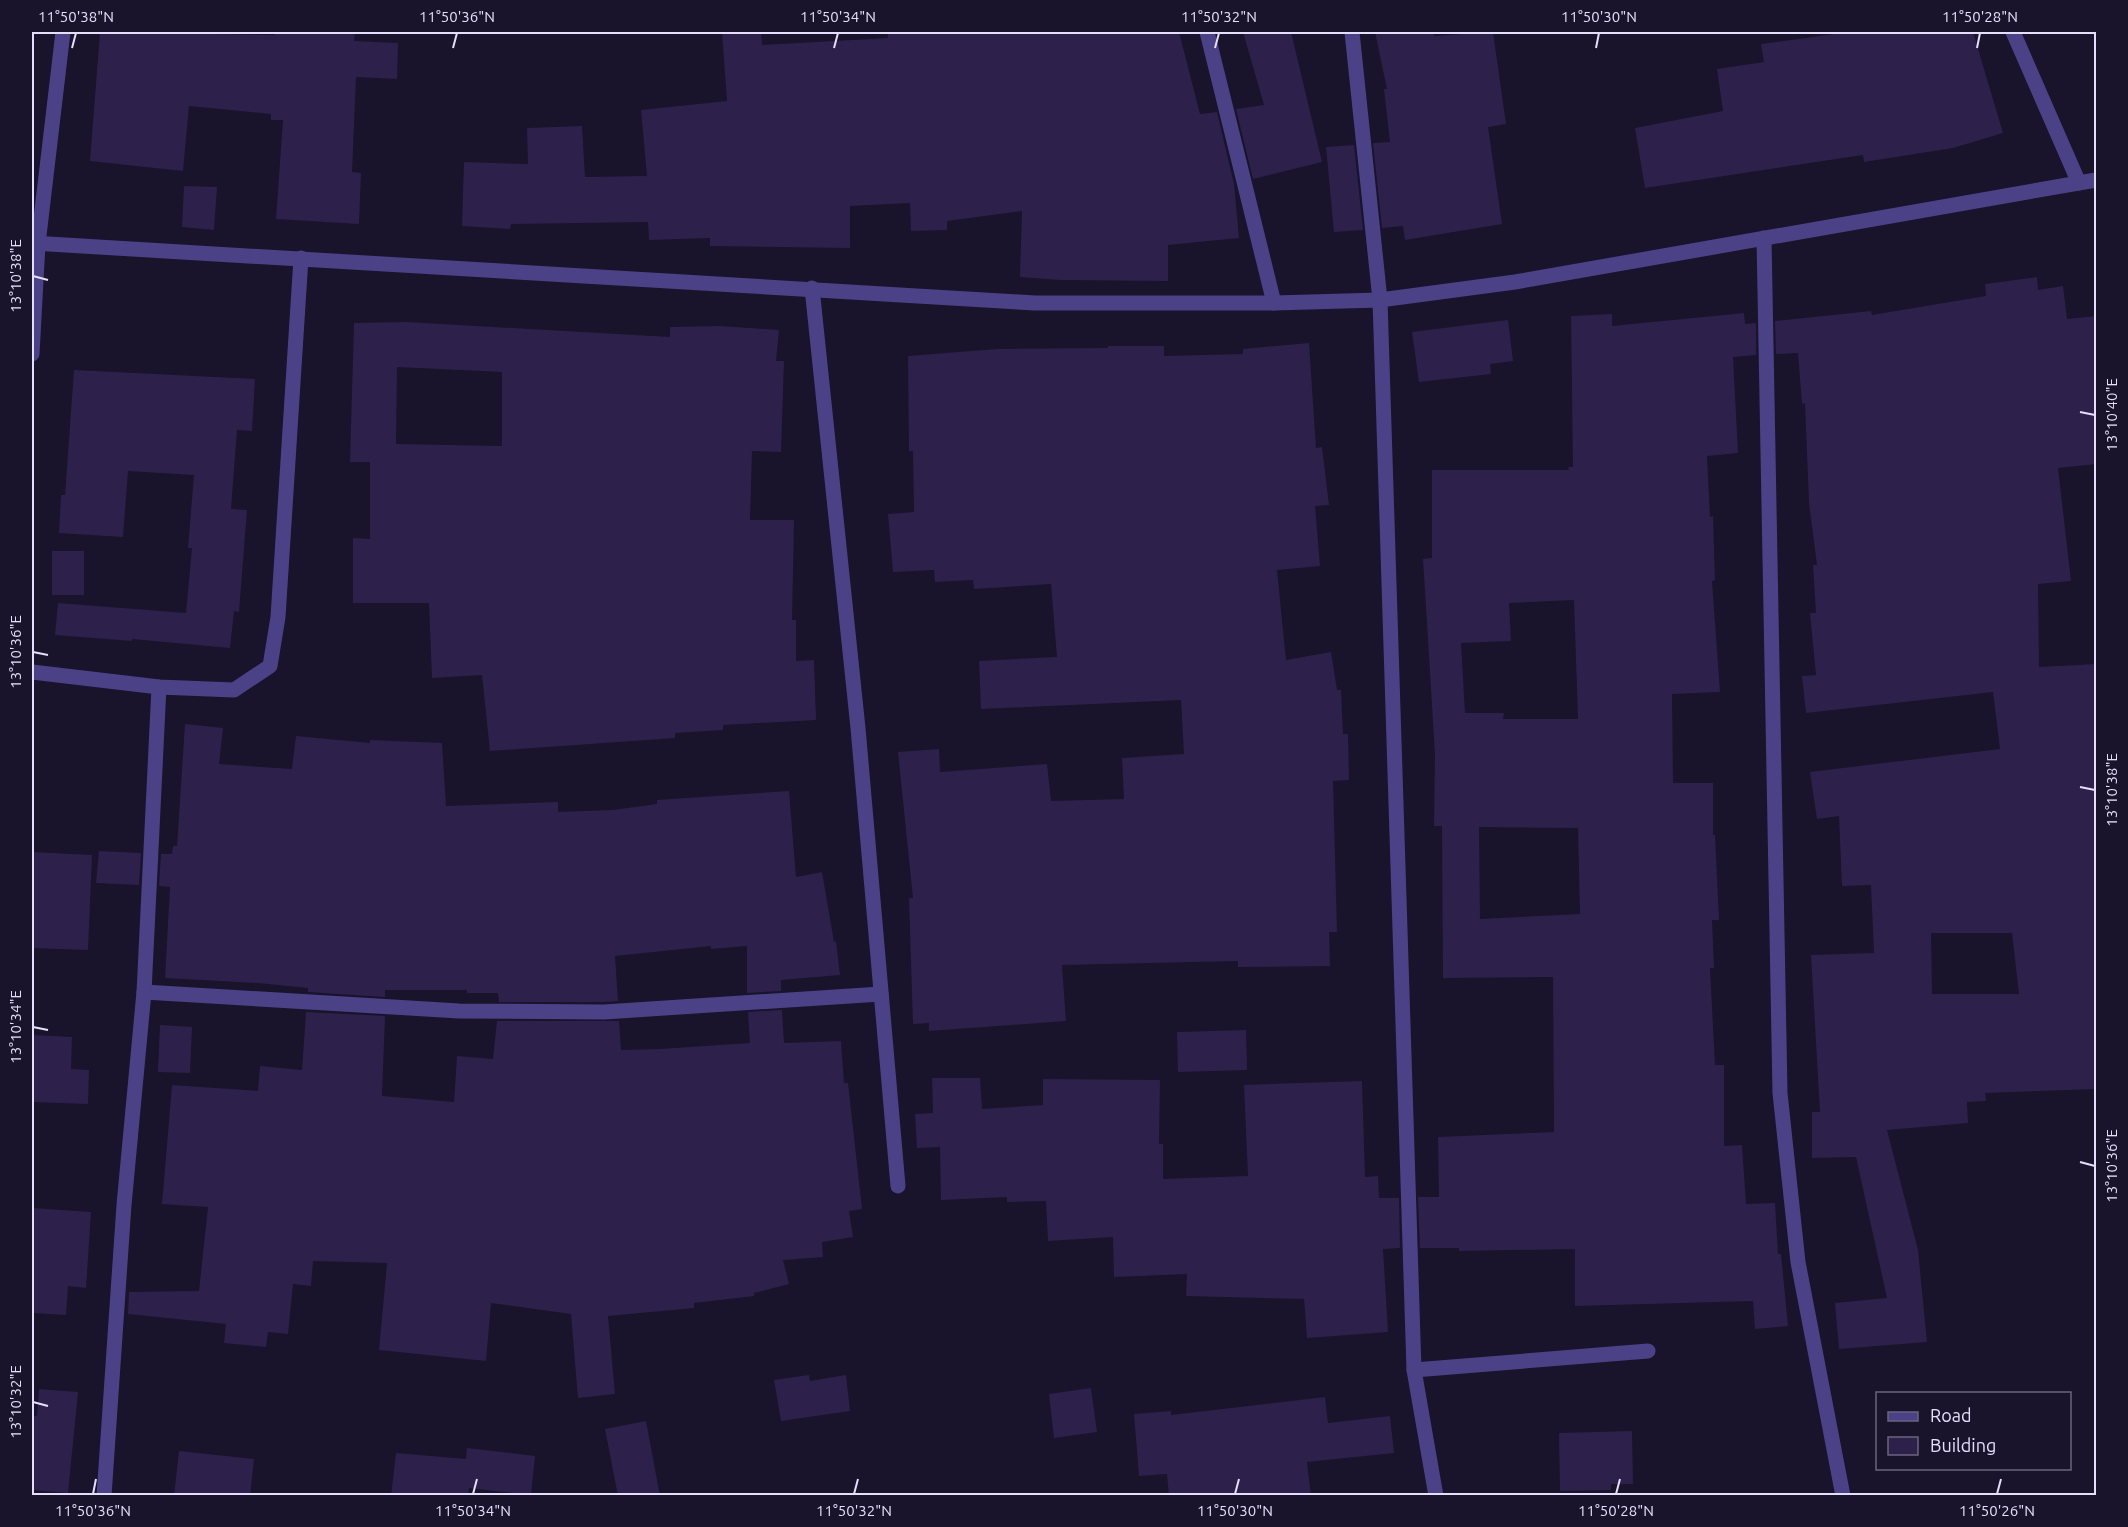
<svg xmlns="http://www.w3.org/2000/svg" width="2128" height="1527" font-family="Ubuntu,sans-serif">
<style>
.building{fill:#2d204b;fill-rule:evenodd}
.lines{fill:none;stroke-linecap:round;stroke-linejoin:round}
.street{stroke:#4b4187;stroke-width:15}
.ticks{fill:none;stroke:#e5defd;stroke-width:2}
.neatline{fill:none;stroke:#e5defd;stroke-width:2}
.ticks-label{font-size:15px;text-anchor:middle;fill:#e5defd}
</style>
<rect width="100%" height="100%" fill="#19132b"/>
<g class="building">
<polygon points="100,32 275,35 275,32 355,32 354,41 398,43 397,79 356,77 352,172 361,173 359,224 276,219 283,120 271,120 271,114 189,106 183,171 90,161"/>
<polygon points="722,32 761,32 762,45 888,38 888,32 1179,32 1200,114 1217,112 1234,184 1239,238 1168,245 1168,281 1060,280 1020,277 1022,211 947,221 947,230 911,231 910,203 850,206 850,248 710,246 710,238 649,240 648,222 511,224 510,229 462,226 464,162 528,164 527,128 582,126 585,177 647,176 641,110 727,101"/>
<polygon points="1243,32 1291,32 1322,162 1253,179 1236,109 1264,105"/>
<polygon points="1375,32 1434,32 1434,36 1493,32 1506,124 1488,127 1502,224 1405,240 1403,226 1382,228 1373,143 1390,142 1384,89 1387,89"/>
<polygon points="1849,32 1973,32 2003,133 1953,148 1864,162 1863,155 1645,188 1635,128 1723,111 1717,69 1764,62 1761,44"/>
<polygon points="1354,145 1363,230 1334,232 1326,147"/>
<polygon points="184,186 217,187 214,230 182,227"/>
<path d="M2037,277L2038,290L2063,286L2067,319L2097,316V464L2058,468L2071,581L2038,584L2039,667L2097,664V1089L1985,1093L1986,1101L1967,1102L1968,1123L1887,1130L1918,1250L1927,1342L1839,1349L1835,1303L1887,1298L1856,1157L1812,1158V1112H1820L1811,955L1874,953L1871,885L1842,886L1839,816L1817,819L1810,772L2000,749L1993,692L1806,713L1802,676L1816,675L1810,613H1816L1813,565H1817L1809,503L1805,403L1802,404L1798,353L1776,354L1775,321L1871,311L1872,315L1986,296L1985,284ZM1931,933H2012L2019,994H1932Z"/>
<path d="M1744,313L1745,324L1756,323V355L1733,357L1738,453L1707,456L1710,517L1713,516L1715,580L1712,581L1720,692L1672,694L1673,783H1713V835H1715L1719,920H1712L1714,968H1710L1715,1065H1724V1146L1742,1145L1746,1204L1775,1203L1778,1254H1781L1788,1326L1755,1329L1753,1301L1575,1306V1249L1459,1251V1248H1420L1418,1197H1439L1438,1137L1554,1132L1553,977L1443,978L1442,826H1434L1435,754L1423,559L1432,558V470H1569L1568,467H1573L1571,316L1612,314V326ZM1574,600L1578,719H1503L1504,713H1465L1461,643L1511,641L1509,603ZM1479,827L1578,828L1580,914L1480,919Z"/>
<polygon points="1508,320 1513,361 1490,364 1491,374 1419,382 1412,332"/>
<path d="M406,322L670,337V327L720,326L779,330L776,361H784L781,452L752,451L750,520H794L792,620H796V661L814,660L816,720L723,725V730L675,733V738L490,751L482,675L432,678L429,603H353V538L370,539V462H350L354,323ZM397,367L502,372V446L396,444Z"/>
<polygon points="1309,343 1316,448 1322,447 1329,505 1315,506 1320,566 1277,570 1286,660 1331,652 1337,690 1341,690 1343,734 1348,734 1349,780 1333,781 1337,932 1329,932 1330,966 1238,967 1238,961 1062,965 1066,1021 929,1031 929,1023 913,1024 909,898 913,898 898,752 939,749 940,772 1047,764 1051,801 1124,799 1122,758 1184,754 1181,700 981,709 979,661 1057,657 1051,584 974,589 973,580 935,582 934,570 893,572 888,514 914,512 913,451 909,451 908,356 997,349 1108,348 1108,346 1164,346 1164,356 1243,354 1243,349"/>
<polygon points="74,370 255,379 252,431 237,430 231,509 247,510 239,612 234,611 230,648 132,639 132,641 55,635 58,603 186,613 192,548 188,548 194,475 128,471 123,537 59,533 61,495 65,495"/>
<rect x="52" y="551" width="32" height="44"/>
<polygon points="185,724 223,728 219,764 292,769 296,736 370,743 370,740 442,743 446,806 558,802 558,812 613,810 657,804 657,800 789,791 796,877 822,872 834,942 836,941 840,975 781,980 781,991 747,993 747,946 711,949 711,946 615,956 618,1001 604,1002 499,1002 498,993 467,993 467,990 385,990 385,997 308,992 308,988 258,983 165,978 170,887 159,886 161,854 172,854 173,846 177,846"/>
<polygon points="99,851 141,853 139,885 96,883"/>
<polygon points="32,852 92,855 88,950 32,948"/>
<polygon points="782,1010 784,1043 841,1041 844,1083 848,1083 862,1209 849,1211 853,1237 822,1242 823,1257 783,1260 789,1284 754,1293 754,1296 694,1303 694,1308 608,1316 615,1394 578,1398 571,1314 491,1303 486,1361 379,1350 387,1263 313,1261 311,1286 293,1284 288,1334 268,1332 266,1347 224,1343 226,1324 128,1314 129,1292 199,1291 208,1207 162,1204 172,1085 258,1091 260,1066 302,1070 306,1012 385,1016 382,1096 454,1102 457,1056 493,1059 497,1021 619,1021 621,1050 660,1049 750,1043 748,1012"/>
<polygon points="160,1025 192,1027 190,1073 158,1072"/>
<polygon points="1246,1030 1247,1070 1178,1072 1177,1032"/>
<polygon points="32,1035 72,1037 71,1069 89,1070 88,1104 32,1102"/>
<polygon points="932,1078 980,1078 982,1109 1043,1105 1043,1079 1160,1080 1159,1144 1163,1144 1163,1179 1248,1176 1244,1085 1362,1081 1365,1177 1378,1176 1379,1198 1399,1198 1400,1248 1383,1249 1388,1332 1307,1338 1304,1299 1186,1296 1187,1274 1114,1277 1113,1237 1048,1241 1046,1201 1007,1202 1007,1197 941,1200 940,1147 917,1148 915,1114 933,1113"/>
<polygon points="32,1208 91,1212 86,1288 68,1286 66,1315 32,1313"/>
<polygon points="809,1375 810,1381 846,1375 850,1411 781,1421 774,1380"/>
<polygon points="1091,1388 1097,1432 1054,1438 1049,1394"/>
<polygon points="39,1389 78,1392 68,1493 32,1490 32,1416 37,1416"/>
<polygon points="1325,1397 1328,1423 1390,1416 1394,1453 1307,1462 1311,1496 1169,1496 1167,1474 1139,1476 1134,1414 1171,1411 1171,1415"/>
<polygon points="646,1421 660,1496 618,1496 605,1429"/>
<polygon points="1632,1431 1633,1484 1611,1484 1611,1490 1560,1491 1559,1433"/>
<polygon points="467,1448 535,1456 531,1495 469,1488 468,1496 391,1496 396,1453 466,1459"/>
<polygon points="179,1451 254,1459 250,1496 174,1496"/>
</g>
<g class="lines">
<g class="street">
<polyline points="1207,32 1274,303"/>
<polyline points="1352,32 1380,300 1414,1370 1436,1496"/>
<polyline points="2013,32 2079,183"/>
<polyline points="1764,238 1780,1093 1798,1262 1843,1496"/>
<polyline points="32,243 1035,303 1274,303 1380,300 1515,282 2096,180"/>
<polyline points="812,288 858,728 898,1186"/>
<polyline points="32,354 38,244 63,32"/>
<polyline points="32,672 159,687 234,690 270,666 278,617 301,258"/>
<polyline points="144,992 459,1011 604,1012 881,994"/>
<polyline points="1414,1370 1648,1351"/>
<polyline points="104,1496 124,1205 144,992 159,687"/>
</g>
</g>
<path class="ticks" d="M72,48L76,33M453,48L457,33M834,48L838,33M1215,48L1219,33M1596,48L1599,33M1977,48L1980,33M33,276L48,280M2080,412L2095,415M33,652L48,655M2080,787L2095,790M33,1027L48,1030M2080,1162L2095,1166M33,1402L48,1406M93,1494L96,1479M473,1494L477,1479M854,1494L858,1479M1235,1494L1239,1479M1616,1494L1620,1479M1997,1494L2001,1479"/>
<rect width="2128" height="1527" fill="none" stroke="#19132b" stroke-width="66"/>
<rect x="1876" y="1392" width="195" height="78" fill="#19132b" stroke="#6b647f" stroke-width="1.5"/>
<rect x="1888" y="1412" width="30" height="9" fill="#4b4187" stroke="#6b647f" stroke-width="1.5"/>
<text x="1930" y="1422" font-size="18" fill="#e5defd">Road</text>
<rect x="1888" y="1437" width="30" height="18" fill="#2d204b" stroke="#6b647f" stroke-width="1.5"/>
<text x="1930" y="1452" font-size="18" fill="#e5defd">Building</text>
<rect x="33" y="33" width="2062" height="1461" class="neatline"/>
<g class="ticks-label">
<text x="76" y="22">11°50'38"N</text>
<text x="457" y="22">11°50'36"N</text>
<text x="838" y="22">11°50'34"N</text>
<text x="1219" y="22">11°50'32"N</text>
<text x="1599" y="22">11°50'30"N</text>
<text x="1980" y="22">11°50'28"N</text>
<text transform="translate(16 276) rotate(-90)" y="5">13°10'38"E</text>
<text transform="translate(2112 415) rotate(-90)" y="5">13°10'40"E</text>
<text transform="translate(16 652) rotate(-90)" y="5">13°10'36"E</text>
<text transform="translate(2112 790) rotate(-90)" y="5">13°10'38"E</text>
<text transform="translate(16 1027) rotate(-90)" y="5">13°10'34"E</text>
<text transform="translate(2112 1166) rotate(-90)" y="5">13°10'36"E</text>
<text transform="translate(16 1402) rotate(-90)" y="5">13°10'32"E</text>
<text x="93" y="1516">11°50'36"N</text>
<text x="473" y="1516">11°50'34"N</text>
<text x="854" y="1516">11°50'32"N</text>
<text x="1235" y="1516">11°50'30"N</text>
<text x="1616" y="1516">11°50'28"N</text>
<text x="1997" y="1516">11°50'26"N</text>
</g>
</svg>
